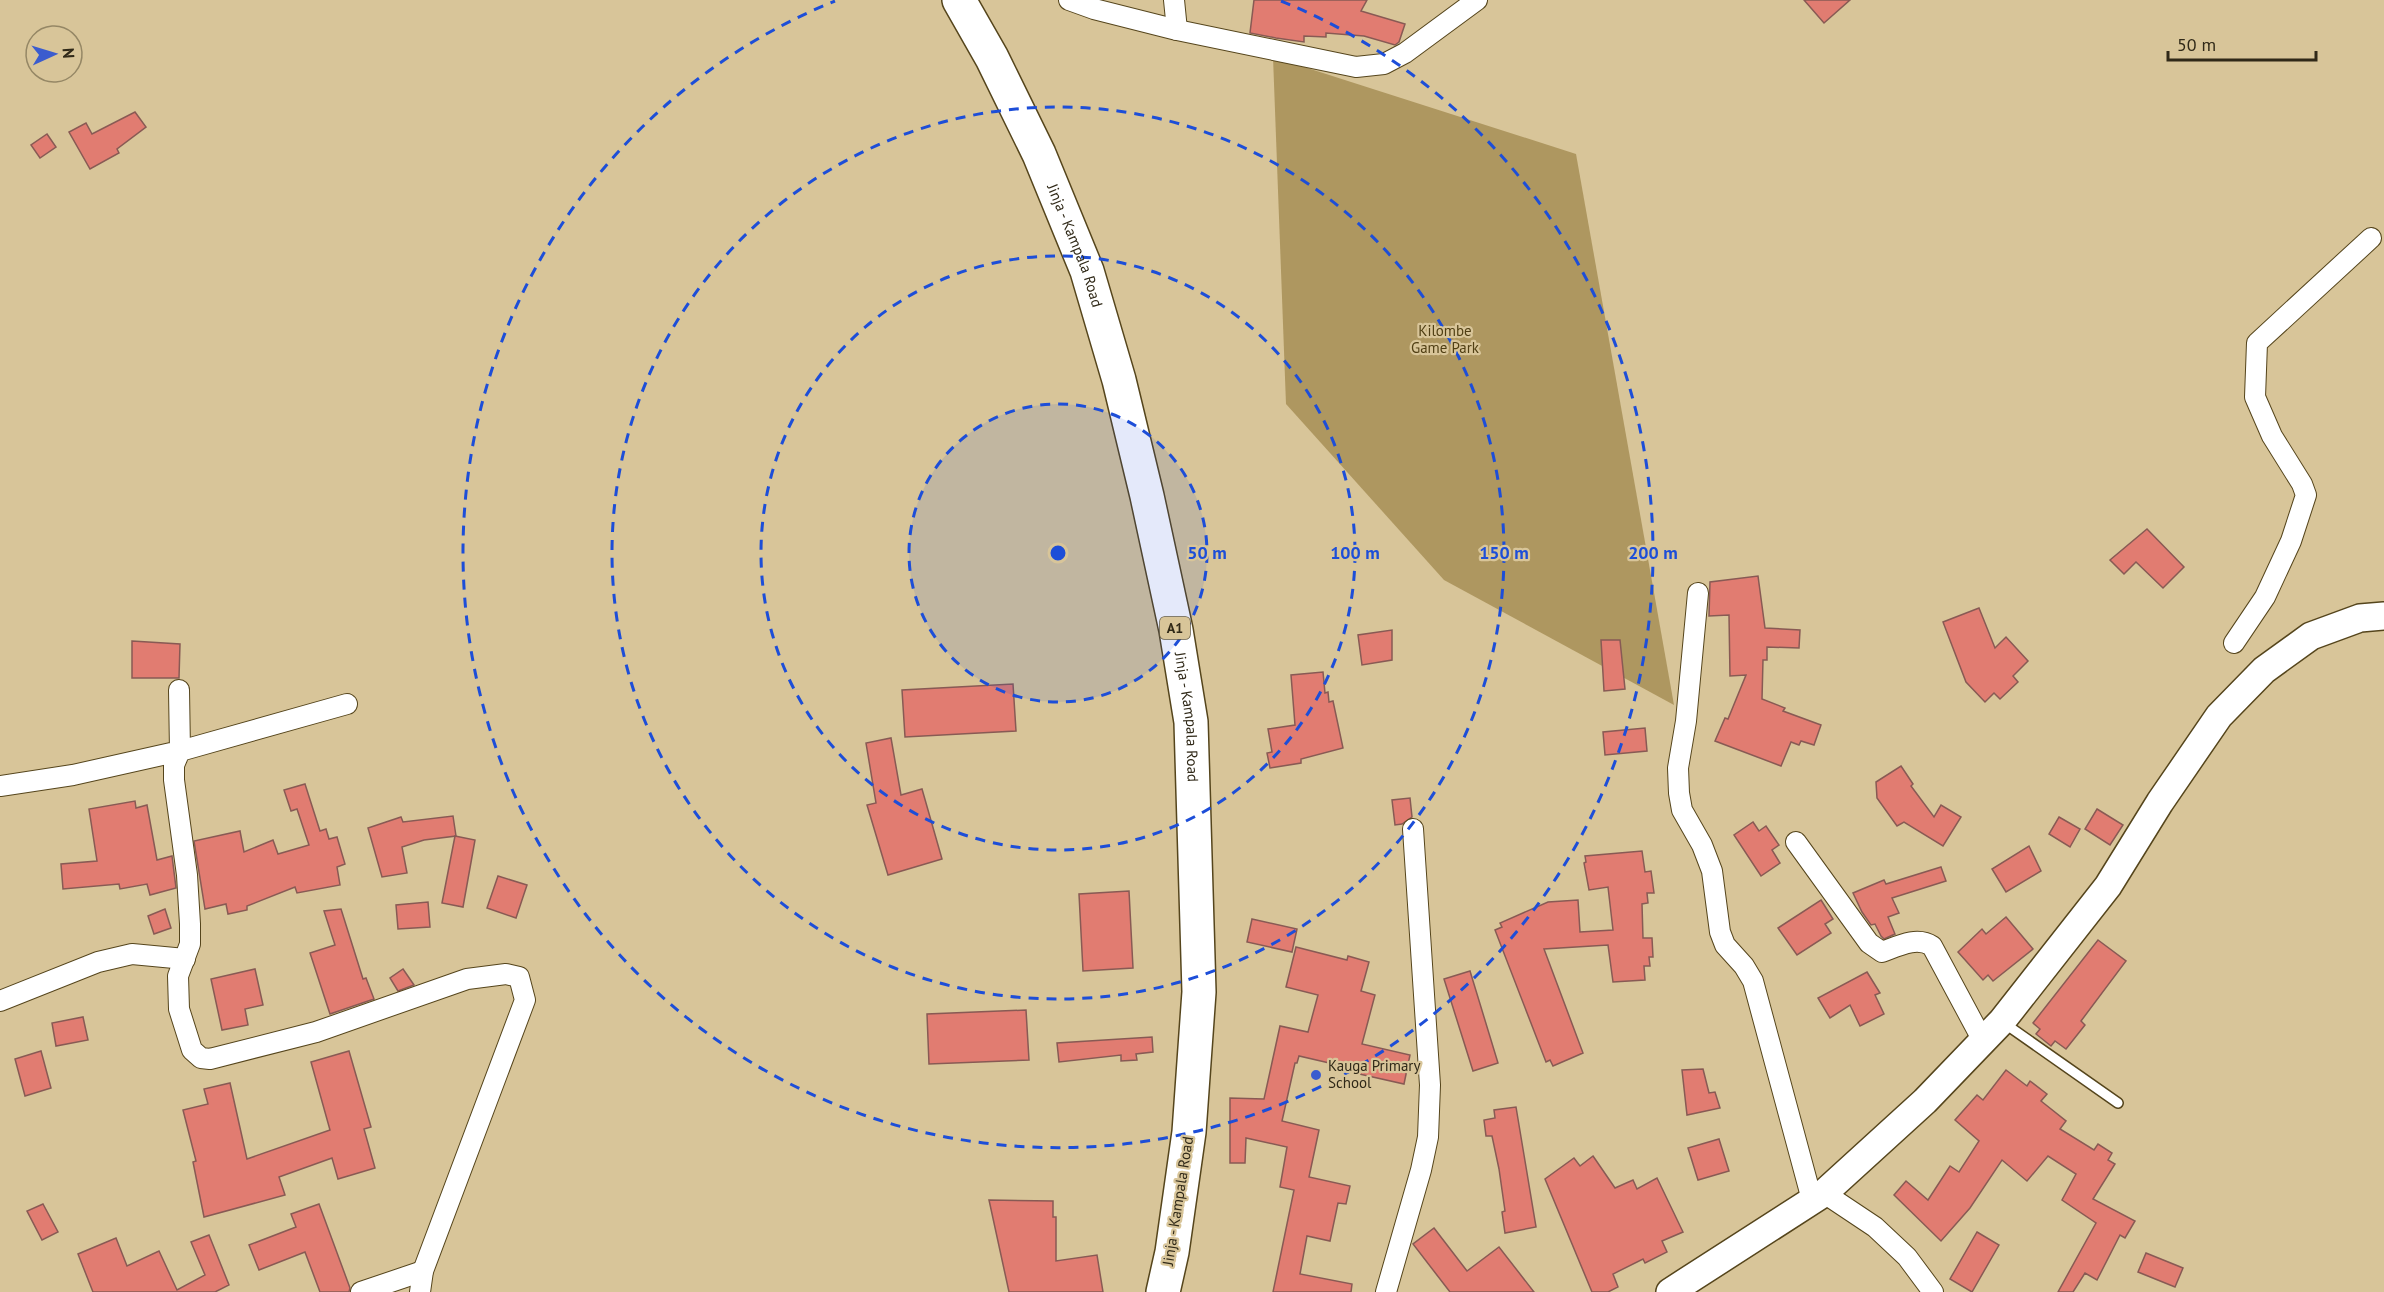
<svg xmlns="http://www.w3.org/2000/svg" width="2384" height="1292" font-family="'PT Sans',sans-serif">
<style>
.green{fill:#ae9760}
.building{fill:#e17c71;stroke:#885a54;stroke-width:1.5}
.lines{fill:none;stroke-linecap:round;stroke-linejoin:round}
.lane-casing{stroke:#55451c;stroke-width:12}
.street-casing{stroke:#55451c;stroke-width:22}
.secondary-casing{stroke:#55451c;stroke-width:30}
.highway-casing{stroke:#55451c;stroke-width:36}
.lane{stroke:#fff;stroke-width:9}
.street{stroke:#fff;stroke-width:20}
.secondary{stroke:#fff;stroke-width:27}
.highway{stroke:#fff;stroke-width:33}
.ring{fill:none;stroke:#1d4ed8;stroke-width:3;stroke-dasharray:10 8}
.poi-dot{fill:#3b5cce;stroke:#d8c599;stroke-width:2}
.labels{text-anchor:middle;stroke-width:4.5;stroke-linejoin:round;paint-order:stroke}
.shield{fill:#d8c599;stroke:#62583f;stroke-width:1.5}
.shield-label{font-size:14px;font-weight:bold;fill:#302918}
.street-label{font-size:15px;fill:#302918;stroke:#d8c599}
.park-label{font-size:15px;fill:#503f14;stroke:#d8c599}
.poi-label{font-size:15px;fill:#302918;stroke:#d8c599;text-anchor:start}
.centre{fill:#1d4ed8;stroke:#d8c599;stroke-width:3}
.ring-label{font-size:18px;text-anchor:middle;font-weight:bold;fill:#1d4ed8;stroke:#d8c599;stroke-width:4.5;stroke-linejoin:round;paint-order:stroke}
</style>
<rect width="100%" height="100%" fill="#d8c599"/>
<polygon class="green" points="1273,57 1576,154 1674,705 1444,580 1286,404"/>
<g class="building">
<polygon points="1254,0 1367,0 1361,11 1405,24 1399,42 1395,45 1364,36 1326,33 1326,37 1304,36 1304,42 1276,38 1250,33"/>
<polygon points="1804,0 1850,0 1824,23"/>
<polygon points="135,112 146,127 117,149 119,153 90,169 69,132 86,123 92,134"/>
<polygon points="47,134 56,147 40,158 31,145"/>
<polygon points="2147,529 2184,567 2163,588 2136,562 2124,574 2110,560"/>
<polygon points="1758,576 1765,628 1800,630 1799,648 1767,647 1767,660 1763,660 1762,699 1785,708 1783,711 1821,725 1814,745 1801,741 1799,745 1791,742 1781,766 1715,741 1725,718 1728,719 1746,675 1730,676 1729,615 1709,616 1710,582"/>
<polygon points="1979,608 1995,648 2006,637 2028,661 2013,676 2018,682 2000,699 1994,693 1985,702 1966,682 1943,622"/>
<polygon points="1392,630 1392,660 1362,665 1358,635"/>
<polygon points="1601,640 1620,640 1625,689 1604,691"/>
<polygon points="132,641 180,644 179,678 132,678"/>
<polygon points="1323,672 1325,693 1328,692 1329,702 1333,701 1343,748 1301,759 1301,763 1270,768 1267,753 1272,752 1268,729 1295,725 1291,675"/>
<polygon points="1013,684 1016,731 905,737 902,690"/>
<polygon points="1645,728 1647,751 1605,755 1603,732"/>
<polygon points="891,738 901,795 922,789 942,859 888,875 867,805 876,803 866,743"/>
<polygon points="1901,766 1913,784 1911,786 1934,817 1941,805 1961,817 1943,846 1904,822 1897,826 1877,798 1876,782"/>
<polygon points="305,784 320,831 326,829 329,839 337,837 345,864 337,867 340,885 297,893 295,887 247,906 247,910 228,914 226,904 205,909 194,841 240,831 244,852 273,840 278,854 309,845 297,809 291,811 284,790"/>
<polygon points="1410,798 1412,817 1402,824 1395,825 1392,800"/>
<polygon points="135,801 136,808 147,805 157,860 172,856 176,888 150,895 147,884 120,889 119,884 63,889 61,864 97,861 89,809"/>
<polygon points="2097,809 2123,825 2110,845 2085,829"/>
<polygon points="453,816 456,836 424,840 402,847 407,873 382,877 368,828 401,817 403,822"/>
<polygon points="2059,817 2080,829 2070,847 2049,834"/>
<polygon points="1753,822 1759,831 1766,826 1779,845 1772,850 1780,863 1761,876 1734,835"/>
<polygon points="455,836 475,840 463,907 442,903"/>
<polygon points="2029,846 2041,871 2006,892 1992,869"/>
<polygon points="1642,851 1645,872 1651,871 1654,893 1647,893 1648,903 1642,904 1643,938 1652,938 1653,957 1649,957 1650,966 1644,966 1645,980 1613,982 1608,945 1544,949 1583,1053 1553,1066 1550,1060 1546,1062 1495,930 1502,927 1500,923 1548,902 1578,900 1580,932 1613,930 1608,887 1589,890 1584,863 1586,862 1585,856"/>
<polygon points="1941,867 1946,881 1892,898 1899,913 1888,917 1895,934 1884,939 1881,936 1875,924 1871,925 1862,912 1853,893 1884,880 1886,884"/>
<polygon points="498,876 527,885 516,918 487,908"/>
<polygon points="1129,891 1133,968 1083,971 1079,894"/>
<polygon points="1821,900 1833,919 1825,924 1831,933 1797,955 1778,928"/>
<polygon points="428,902 430,927 398,929 396,905"/>
<polygon points="165,909 171,928 154,934 148,916"/>
<polygon points="341,909 363,979 366,978 374,999 330,1014 310,953 335,945 324,911"/>
<polygon points="2006,917 2033,949 1993,981 1988,975 1983,980 1958,952 1982,929 1986,934"/>
<polygon points="1252,919 1297,929 1292,952 1247,942"/>
<polygon points="2098,940 2126,961 2081,1021 2085,1025 2066,1049 2055,1041 2051,1046 2036,1034 2040,1029 2033,1023"/>
<polygon points="1296,947 1347,960 1348,956 1369,962 1361,991 1375,995 1362,1044 1410,1055 1404,1084 1337,1069 1338,1065 1299,1056 1297,1063 1295,1063 1282,1121 1319,1130 1309,1177 1350,1186 1346,1204 1338,1203 1330,1241 1307,1236 1300,1274 1352,1284 1351,1292 1273,1292 1294,1190 1280,1187 1287,1147 1246,1138 1245,1163 1230,1163 1230,1098 1264,1099 1280,1026 1308,1032 1318,995 1286,987"/>
<polygon points="255,969 263,1005 245,1009 248,1025 222,1030 211,979"/>
<polygon points="403,969 414,985 398,991 390,978"/>
<polygon points="1470,971 1498,1063 1473,1071 1444,979"/>
<polygon points="1867,972 1880,993 1875,995 1884,1014 1860,1026 1850,1005 1830,1018 1818,998"/>
<polygon points="1026,1010 1029,1060 929,1064 927,1014"/>
<polygon points="83,1017 88,1040 56,1046 52,1023"/>
<polygon points="1152,1037 1153,1052 1136,1054 1137,1060 1121,1061 1121,1055 1059,1062 1057,1043"/>
<polygon points="41,1051 51,1088 25,1096 15,1059"/>
<polygon points="349,1051 371,1127 364,1129 375,1168 338,1179 332,1158 279,1177 285,1195 204,1217 193,1162 196,1161 183,1110 208,1104 204,1089 230,1083 247,1159 330,1130 311,1062"/>
<polygon points="1703,1069 1709,1093 1715,1092 1720,1108 1687,1115 1682,1070"/>
<polygon points="2006,1070 2027,1086 2030,1081 2047,1094 2041,1101 2066,1121 2060,1129 2094,1150 2098,1144 2112,1153 2108,1160 2115,1164 2093,1199 2135,1221 2125,1238 2120,1235 2097,1280 2085,1273 2073,1292 2058,1292 2096,1223 2062,1200 2076,1174 2048,1156 2027,1181 2002,1160 1970,1208 1941,1241 1894,1195 1906,1181 1928,1200 1950,1166 1959,1172 1979,1141 1955,1120 1977,1095 1983,1100"/>
<polygon points="1516,1107 1536,1227 1505,1233 1502,1212 1505,1211 1499,1169 1492,1136 1486,1136 1484,1120 1495,1118 1494,1110"/>
<polygon points="1719,1139 1729,1171 1698,1180 1688,1148"/>
<polygon points="1593,1156 1615,1188 1633,1180 1637,1189 1657,1178 1683,1232 1662,1241 1667,1252 1645,1263 1643,1259 1613,1274 1618,1287 1608,1292 1592,1292 1545,1179 1574,1158 1580,1166"/>
<polygon points="989,1200 1053,1201 1053,1217 1056,1217 1056,1261 1097,1255 1103,1292 1009,1292"/>
<polygon points="43,1204 58,1232 42,1240 27,1211"/>
<polygon points="319,1204 350,1288 349,1292 320,1292 305,1252 259,1270 249,1245 296,1227 291,1214"/>
<polygon points="1434,1228 1467,1271 1499,1247 1534,1292 1450,1292 1413,1244"/>
<polygon points="1977,1232 1999,1245 1972,1292 1950,1279"/>
<polygon points="209,1235 229,1285 215,1292 93,1292 78,1254 116,1238 127,1266 159,1251 177,1290 205,1275 191,1242"/>
<polygon points="2146,1253 2183,1268 2175,1287 2138,1272"/>
</g>
<g class="lines">
<g class="lane-casing">
<polyline id="lane" points="2004,1023 2118,1103"/>
</g>
<g class="street-casing">
<g id="street">
<polyline points="1069,0 1094,9 1177,30 1356,67 1384,64 1405,53 1477,0"/>
<polyline points="1174,0 1177,30"/>
<polyline points="1698,593 1686,721 1678,768 1679,793 1682,810 1702,845 1712,871 1720,932 1725,945 1744,966 1753,981 1812,1200"/>
<polyline points="2234,643 2265,597 2291,541 2306,495 2302,484 2272,436 2255,397 2257,343 2371,238"/>
<polyline points="347,704 180,751 174,765 174,780 187,875 190,924 190,944 178,976 179,1009 192,1050 201,1058 210,1059 316,1032 467,979 506,974 519,977 525,1000 423,1271 420,1292"/>
<polyline points="0,786 73,775 180,751 179,690"/>
<path d="M1796,842L1869,943L1882,952C1898,946 1917,936 1932,946L1983,1041"/>
<polyline points="0,1001 98,962 132,954 185,959"/>
<polyline points="1824,1193 1875,1227 1907,1257 1933,1292"/>
<polyline points="361,1292 423,1271"/>
<polyline points="1386,1292 1421,1170 1428,1137 1430,1085 1413,829"/>
</g>
</g>
<g class="secondary-casing">
<polyline id="secondary" points="1670,1292 1824,1193 1925,1101 2002,1021 2108,886 2160,802 2219,716 2264,670 2311,636 2360,618 2384,616"/>
</g>
<g class="highway-casing">
<g id="highway">
<path id="s1" d="M959,0L992,58L1039,154L1087,271L1119,380L1147,496L1176,630L1191,722L1199,992L1189,1132L1172,1252L1163,1292"/>
</g>
</g>
<use href="#lane" class="lane"/>
<use href="#street" class="street"/>
<use href="#secondary" class="secondary"/>
<use href="#highway" class="highway"/>
</g>
<circle cx="1058" cy="553" r="149" fill="#1d4ed8" fill-opacity=".12"/>
<g class="ring">
<circle cx="1058" cy="553" r="149"/>
<circle cx="1058" cy="553" r="297"/>
<circle cx="1058" cy="553" r="446"/>
<path d="M1281 1A595 595 0 1 1 835 1"/>
</g>
<circle class="poi-dot" cx="1316" cy="1075" r="6"/>
<g class="labels">
<rect class="shield" x="1160" y="617" width="30" height="22" rx="4.5"/>
<g class="shield-label">
<text x="1175" y="633">A1</text>
</g>
<g class="street-label">
<text dy="5" stroke="none"><textPath href="#s1" startOffset="272">Jinja - Kampala Road</textPath></text>
<text dy="5" stroke="none"><textPath href="#s1" startOffset="758">Jinja - Kampala Road</textPath></text>
<text transform="translate(1178 1201) rotate(-81)" y="5">Jinja - Kampala Road</text>
</g>
<g class="park-label">
<text x="1445" y="336">Kilombe<tspan x="1445" dy="17">Game Park</tspan></text>
</g>
<g class="poi-label">
<text x="1328" y="1071">Kauga Primary<tspan x="1328" dy="17">School</tspan></text>
</g>
</g>
<circle cx="1058" cy="553" r="9" class="centre"/>
<g class="ring-label">
<text x="1207" y="559">50 m</text>
<text x="1355" y="559">100 m</text>
<text x="1504" y="559">150 m</text>
<text x="1653" y="559">200 m</text>
</g>
<g transform="translate(54 54) rotate(86)"><circle r="28" fill="#d8c599" stroke="#958765" stroke-width="1.5"/>
<path d="M0-4.5L10 22L0 15L-10 22Z" fill="#3b5cce"/>
<text y="-9" font-size="16" font-weight="bold" text-anchor="middle" fill="#302918">N</text>
</g>
<path d="M2168 51v9h148v-9" fill="none" stroke="#302918" stroke-width="3"/>
<text x="2177" y="51" font-size="18" fill="#302918" stroke="#d8c599" stroke-width="4.5" paint-order="stroke">50 m</text>
</svg>
